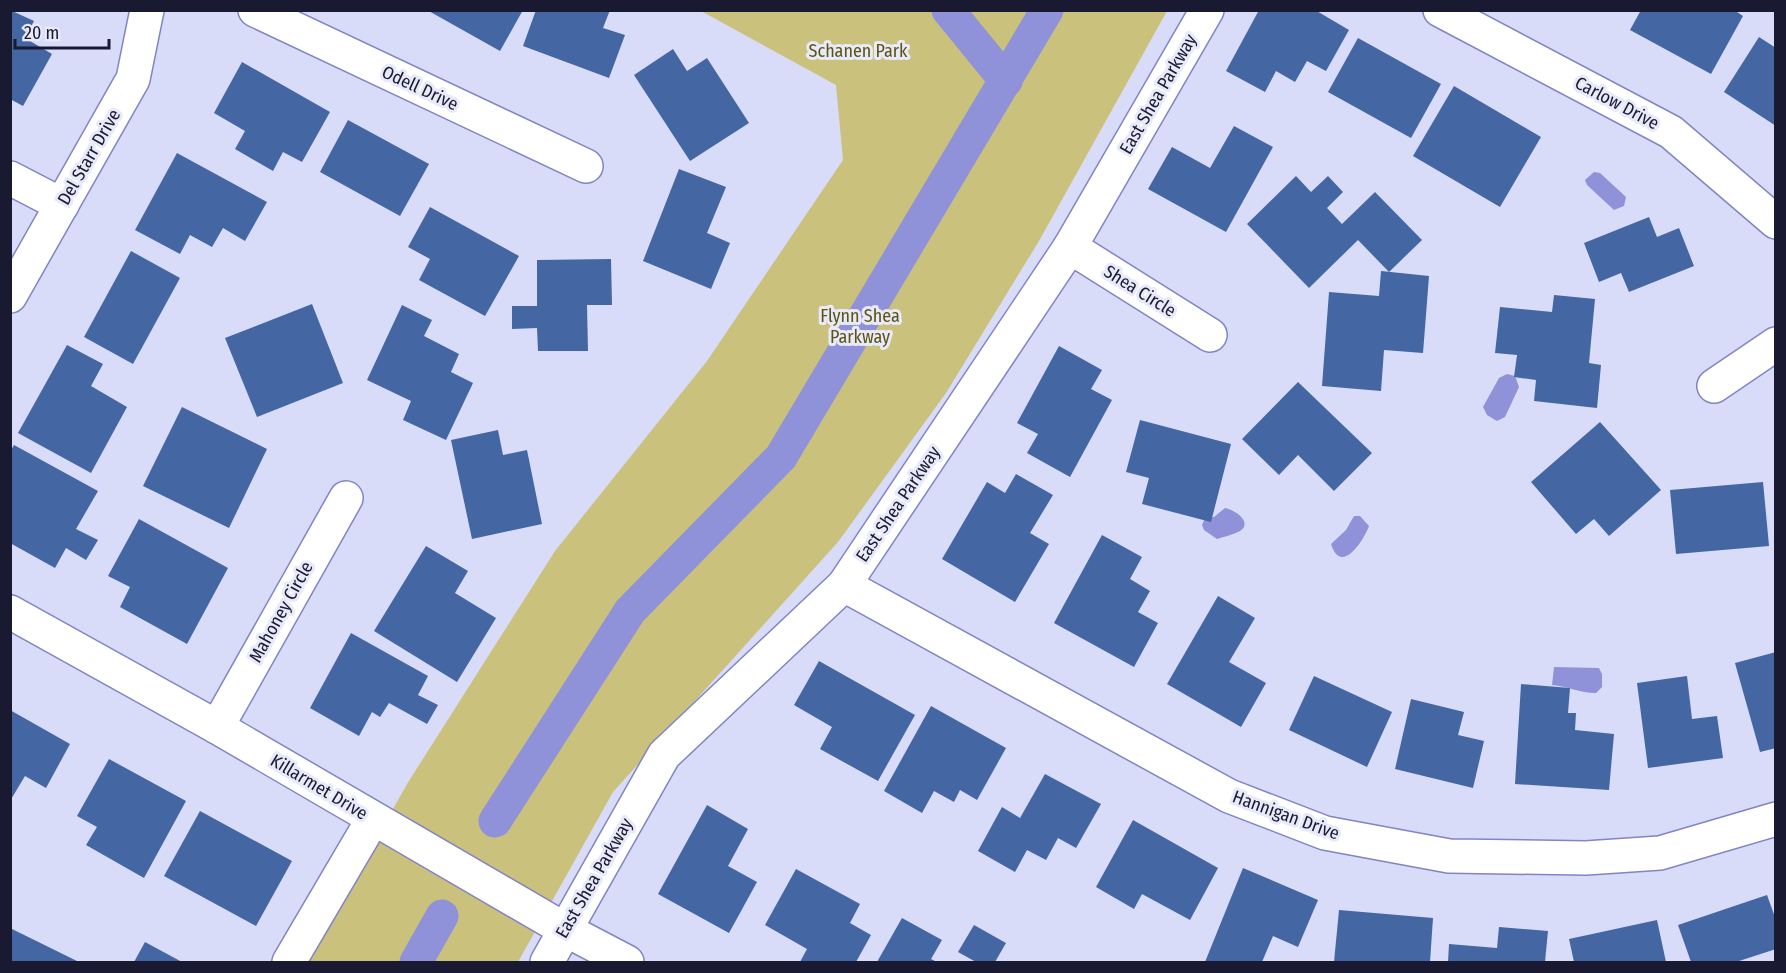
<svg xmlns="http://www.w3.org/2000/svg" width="1786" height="973" font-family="'Fira Sans Condensed',sans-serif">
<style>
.green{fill:#cac17d}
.water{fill:#8f91d9}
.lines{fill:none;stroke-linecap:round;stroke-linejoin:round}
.canal{stroke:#8f91d9;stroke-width:33}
.building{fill:#4466a3}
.minor-casing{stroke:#8184c5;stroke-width:36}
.minor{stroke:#fff;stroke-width:33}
.labels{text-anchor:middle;stroke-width:6;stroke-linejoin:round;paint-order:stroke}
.park-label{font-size:18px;fill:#5c5415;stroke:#e9eaf9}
.street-label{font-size:18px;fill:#191932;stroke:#e9eaf9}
</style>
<rect width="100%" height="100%" fill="#d9dcf8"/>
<polygon class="green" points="701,11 1167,11 1039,241 946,393 838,542 613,792 518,962 307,962 407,784 555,551 707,361 843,160 836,85"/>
<g class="water">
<polygon points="1594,172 1600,173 1626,197 1624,206 1614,210 1587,185 1585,180"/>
<polygon points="1507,374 1515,376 1519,387 1505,417 1497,421 1487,415 1483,407 1499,378"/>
<path d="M1225,508C1233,509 1254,522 1240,531C1235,534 1223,537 1217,539L1204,530L1202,525L1205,518L1214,517Z"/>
<path d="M1354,516H1360L1369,526C1364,540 1341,576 1331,544L1346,530Z"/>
<path d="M1554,667L1599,668L1602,674V687L1596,693C1579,693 1568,686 1552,685Z"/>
</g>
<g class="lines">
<g class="canal">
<polyline points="948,10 1006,81"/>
<polyline points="495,821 630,611 781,457 1047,10"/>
<polyline points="416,962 442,916"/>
</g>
</g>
<g class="building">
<polygon points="10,10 34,21 25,38 52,54 23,106 10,99"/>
<polygon points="427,10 523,10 500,51"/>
<polygon points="536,10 610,10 603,28 625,35 609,78 523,46"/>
<polygon points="1259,10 1315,10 1349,30 1326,71 1307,61 1295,82 1276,71 1265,92 1226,71"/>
<polygon points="1641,10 1734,10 1743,16 1711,74 1630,30"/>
<polygon points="1759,37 1776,48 1776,126 1724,92"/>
<polygon points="1358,38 1441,84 1411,138 1328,92"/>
<polygon points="673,49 687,71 707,58 749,123 690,161 634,75"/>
<polygon points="242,62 330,112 302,162 283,152 273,171 235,149 245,131 214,113"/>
<polygon points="1454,86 1541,137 1500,207 1413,156"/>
<polygon points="348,120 429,164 400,216 320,172"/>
<polygon points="1234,126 1273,147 1226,232 1148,189 1172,147 1210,168"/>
<polygon points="177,153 267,202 245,241 223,228 212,247 190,235 180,254 135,230"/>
<polygon points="679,169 726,187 707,233 730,243 711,289 643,261"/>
<polygon points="1296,176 1311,192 1328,176 1343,192 1327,208 1342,224 1375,192 1422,240 1389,272 1358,240 1309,288 1247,224"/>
<polygon points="430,207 519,256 485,316 419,280 430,259 408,247"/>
<polygon points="1649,217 1657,237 1679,228 1694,266 1629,292 1621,273 1599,282 1584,243"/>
<polygon points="131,251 180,278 133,364 84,337"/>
<polygon points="611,259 612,305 587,305 588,351 538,351 537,328 512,329 512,306 537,306 537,260"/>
<polygon points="1381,271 1429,276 1423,353 1384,350 1381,391 1322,386 1329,292 1379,296"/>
<polygon points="1554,295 1595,299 1589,363 1601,365 1597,408 1534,401 1536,380 1514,377 1517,355 1495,353 1500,307 1552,312"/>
<polygon points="312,304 343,383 257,417 225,338"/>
<polygon points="402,305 432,320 424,336 459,354 451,372 473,383 446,440 403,420 411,401 367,380"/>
<polygon points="67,345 103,364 91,386 127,407 91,473 18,433"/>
<polygon points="1059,346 1102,370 1091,389 1112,400 1070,477 1027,453 1038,434 1017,423"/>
<polygon points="1298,382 1372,453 1334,491 1298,455 1279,475 1242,439"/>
<polygon points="182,407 267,449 229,528 143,486"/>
<polygon points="1140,420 1231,444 1211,522 1142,504 1149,478 1126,472"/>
<polygon points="1600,422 1661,490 1609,536 1594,519 1576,534 1531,482"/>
<polygon points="498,430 503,455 527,450 542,524 472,539 451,440"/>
<polygon points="14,445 98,491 76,529 98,540 86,560 66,548 55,568 10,543 10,452"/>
<polygon points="1016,474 1053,495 1030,533 1049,544 1015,602 942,559 987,482 1005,493"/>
<polygon points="1763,482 1769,546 1676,554 1670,490"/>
<polygon points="139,519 228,568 187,644 120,607 130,587 108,576"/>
<polygon points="1102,535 1142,557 1130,579 1150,591 1138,612 1158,623 1134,667 1054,623"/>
<polygon points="426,546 468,571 455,593 496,618 457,682 374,631"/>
<polygon points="1218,596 1255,618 1229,662 1266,683 1241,727 1167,684"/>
<polygon points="351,633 428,676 418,695 438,705 427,724 389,703 380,717 372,712 359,736 310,708"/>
<polygon points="1776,652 1776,748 1760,752 1735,663"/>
<polygon points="819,661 915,715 878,781 820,749 832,727 794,705"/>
<polygon points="1314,676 1392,712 1367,767 1289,730"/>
<polygon points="1687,676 1692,719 1717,716 1723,758 1648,768 1637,683"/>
<polygon points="1521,684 1570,688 1568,713 1576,713 1575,730 1614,734 1609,790 1515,784"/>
<polygon points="1411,699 1464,712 1458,735 1484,741 1473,788 1395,769"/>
<polygon points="931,706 1006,748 977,800 960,790 954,802 934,791 922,813 884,791"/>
<polygon points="10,710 70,744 46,788 25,776 10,801"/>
<polygon points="109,759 186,801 144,878 86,845 97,827 77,816"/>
<polygon points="1045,774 1101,804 1076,848 1058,838 1046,860 1027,850 1015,872 978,851 1002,807 1020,818"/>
<polygon points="707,805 748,829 728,866 757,882 729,933 658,894"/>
<polygon points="200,811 292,861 256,926 164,876"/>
<polygon points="1133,820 1218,868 1190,920 1142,894 1134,909 1096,887"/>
<polygon points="1243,868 1318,900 1298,947 1273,936 1262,962 1205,962"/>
<polygon points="796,869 860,904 850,923 871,935 856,962 800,962 807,949 765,925"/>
<polygon points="1767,895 1776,920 1776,949 1736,962 1691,962 1678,925"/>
<polygon points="1339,910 1433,918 1430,962 1334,962"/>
<polygon points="902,918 942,940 931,959 937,962 877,962"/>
<polygon points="1657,920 1666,962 1574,962 1569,939"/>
<polygon points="974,925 1006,943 995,962 976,962 958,952"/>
<polygon points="1499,927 1548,931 1545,962 1448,962 1449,944 1497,948"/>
<polygon points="10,928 79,962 10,962"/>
<polygon points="145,942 182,962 134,962"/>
</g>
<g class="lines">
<g class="minor-casing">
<g id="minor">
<polyline points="255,10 586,166"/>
<polyline points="1440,10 1671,132 1776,222"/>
<polyline points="10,178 62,205"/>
<polyline points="1070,247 1210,335"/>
<polyline points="10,296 133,79 147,10"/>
<polyline points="1714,386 1776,344"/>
<polyline points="844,585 1229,796 1325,833 1449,856 1586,858 1660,853 1776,819"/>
<polyline points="10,612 217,727 564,929 627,962"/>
<polyline points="217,727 346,498"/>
<polyline points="289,962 373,819"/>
<polyline points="547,962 664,755 844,585 1070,247 1207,10"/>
</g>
</g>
<use href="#minor" class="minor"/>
</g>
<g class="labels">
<g class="park-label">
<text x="858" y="57">Schanen Park</text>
<text x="860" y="322">Flynn Shea<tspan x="860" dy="21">Parkway</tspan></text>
</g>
<g class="street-label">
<text transform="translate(420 88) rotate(25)" y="6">Odell Drive</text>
<text transform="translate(1158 94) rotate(-60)" y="6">East Shea Parkway</text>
<text transform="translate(1617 103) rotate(28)" y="6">Carlow Drive</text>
<text transform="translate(89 157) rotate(-60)" y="6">Del Starr Drive</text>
<text transform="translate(1140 291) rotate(32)" y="6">Shea Circle</text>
<text transform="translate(898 504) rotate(-56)" y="6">East Shea Parkway</text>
<text transform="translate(281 612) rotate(-61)" y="6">Mahoney Circle</text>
<text transform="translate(319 787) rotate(31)" y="6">Killarmet Drive</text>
<text transform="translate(1286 815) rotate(20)" y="6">Hannigan Drive</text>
<text transform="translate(594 878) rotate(-60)" y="6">East Shea Parkway</text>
</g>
</g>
<rect width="1786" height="973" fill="none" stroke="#191932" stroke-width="24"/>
<path d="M15 39v9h94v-9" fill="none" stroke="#191932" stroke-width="3"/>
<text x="24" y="39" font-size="18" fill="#191932" stroke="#e9eaf9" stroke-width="4.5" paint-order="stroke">20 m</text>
</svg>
